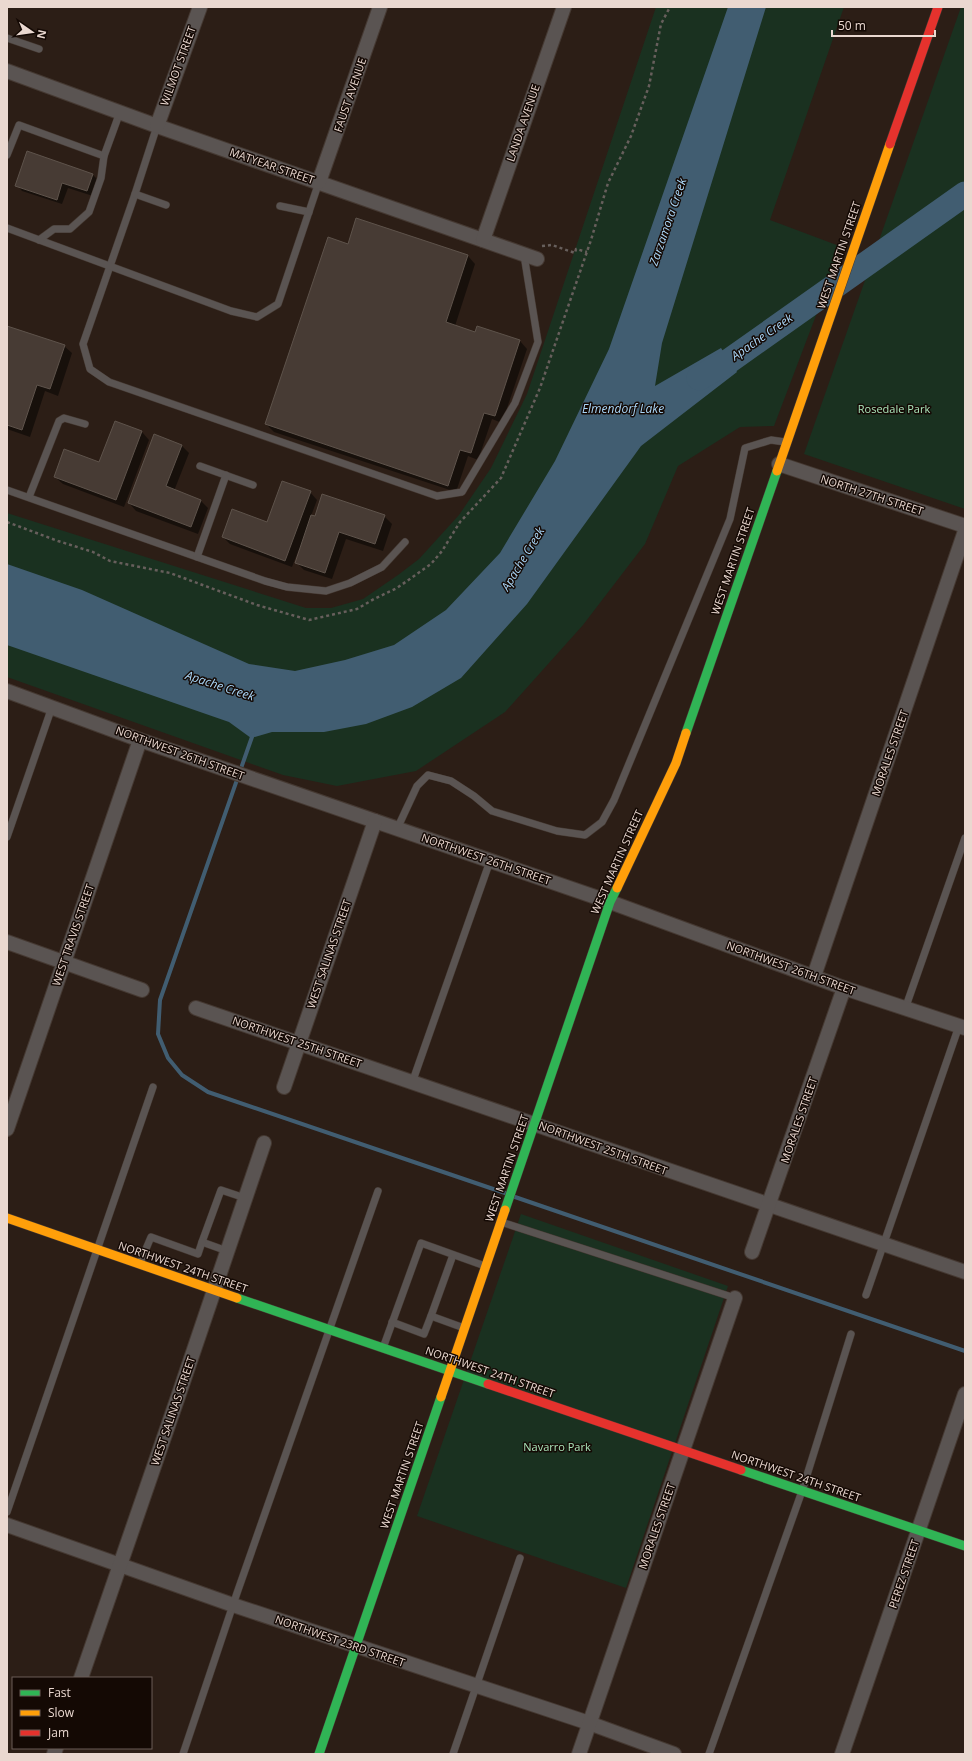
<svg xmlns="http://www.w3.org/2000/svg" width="972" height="1761" font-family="'Open Sans',sans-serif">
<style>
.green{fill:#1a3120}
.water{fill:#415d71}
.shadow{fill:#0007}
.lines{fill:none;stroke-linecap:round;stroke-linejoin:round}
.stream{stroke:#415d71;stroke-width:4}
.river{stroke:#415d71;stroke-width:25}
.building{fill:#473b34;stroke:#5e534b}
.lane-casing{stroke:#453932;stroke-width:8}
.street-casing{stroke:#453932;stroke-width:16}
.fast-casing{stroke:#453932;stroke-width:10}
.slow-casing{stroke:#453932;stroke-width:10}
.jam-casing{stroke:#453932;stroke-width:10}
.path{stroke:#675f5c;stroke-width:2.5;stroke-dasharray:3 3;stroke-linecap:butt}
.lane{stroke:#5a5452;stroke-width:7}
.street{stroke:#5a5452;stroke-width:14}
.fast{stroke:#30b455;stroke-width:9}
.slow{stroke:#ff9f0a;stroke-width:9}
.jam{stroke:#e5322d;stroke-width:9}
.labels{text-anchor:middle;stroke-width:3;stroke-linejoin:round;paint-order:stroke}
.street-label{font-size:11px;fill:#ead8d0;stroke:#140904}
.park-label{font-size:11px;fill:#abe6bb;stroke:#140904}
.water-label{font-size:12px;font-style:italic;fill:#aad7f9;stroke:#140904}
</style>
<rect width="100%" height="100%" fill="#2c1e16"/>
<g class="green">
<polygon points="656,7 844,7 770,220 842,247 774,426 740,427 678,466 645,544 583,625 505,712 416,771 337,786 283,775 7,677 7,513 306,608 331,608 363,599 398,575 419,559 459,515 491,468 527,394"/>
<polygon points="961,7 965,7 965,509 804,454"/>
<polygon points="521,1214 728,1286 626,1588 417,1516"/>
</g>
<polygon class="water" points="728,7 766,7 662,343 655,386 721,348 737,372 641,446 527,604 461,678 412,707 366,724 324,732 272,732 251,738 229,722 7,645 7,564 82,590 249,664 295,671 345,660 394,645 446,610 500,553 555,461 609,349"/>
<g class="shadow">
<polygon points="93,175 98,180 93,196 68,188 62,204 22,191 17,185"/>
<polygon points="357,219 468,256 475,264 455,326 476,333 478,327 520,341 527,349 502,423 492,419 478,460 468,456 456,492 274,432 266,424 348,245"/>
<polygon points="7,327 64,346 72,353 58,396 45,391 30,437 7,429"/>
<polygon points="115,422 142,432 149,440 124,507 63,484 55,477 100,463"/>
<polygon points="181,445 189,453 174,491 201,501 208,508 198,534 136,511 129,503"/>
<polygon points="310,492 317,500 311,516 384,516 392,524 383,551 346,539 332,579 304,570 297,563 301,549 299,549 292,567 230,544 223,537 268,524"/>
</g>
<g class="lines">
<g class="stream">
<polyline points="253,734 160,1000 158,1034 168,1058 182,1075 208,1092 505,1193"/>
<polyline points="515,1197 965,1351"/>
</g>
<polyline class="river" points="699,378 729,361 965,194"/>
</g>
<g class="building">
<polygon points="27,151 93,174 87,191 62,183 57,200 15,186"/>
<polygon points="356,218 468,255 446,322 475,332 477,326 520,340 495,416 484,413 471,453 460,450 448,486 265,424 328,237 348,244"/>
<polygon points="7,326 65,345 50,389 37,385 22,430 7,425"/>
<polygon points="115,421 142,431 116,500 54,477 64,449 99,462"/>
<polygon points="154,434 182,445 166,486 201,500 191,527 128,503"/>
<polygon points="282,481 311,491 285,561 222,537 232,509 267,522"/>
<polygon points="322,494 385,515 375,544 339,532 325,573 295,563 311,515 315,516"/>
</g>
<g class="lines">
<g class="lane-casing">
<g id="lane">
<polyline points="7,38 39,49"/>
<polyline points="157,126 135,194 83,344 90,369 109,382 437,496 462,492 515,403 538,342 524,255"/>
<polyline points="7,155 19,125 104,156 120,112"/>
<polyline points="135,194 166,205"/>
<polyline points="280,206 309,212"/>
<polyline points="7,228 231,311 257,317 278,304 319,182"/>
<polyline points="39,240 54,229 70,229 89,212 101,178 104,156"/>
<polyline points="200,466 253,485"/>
<polyline points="7,490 265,581 287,587 326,591 350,583 382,567 405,542"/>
<polyline points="29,497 59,421 64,418 85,424"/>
<polyline points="197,557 226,475"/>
<polyline points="397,829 417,786 428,775 451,781 474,796 492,811 557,831 585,835 602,822 614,800 730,519 745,448 771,440 785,442"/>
<polyline points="7,837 52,707"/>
<polyline points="905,1009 965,838"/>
<polyline points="412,1083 490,861"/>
<polyline points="501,1222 735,1298"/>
<polyline points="227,1251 202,1242 221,1190 245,1198"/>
<polyline points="140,1263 151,1237 198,1254 202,1242"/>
<polyline points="866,1295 959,1026"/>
<polyline points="431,1316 453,1255"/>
<polyline points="392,1322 424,1334 431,1316 464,1328"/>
<polyline points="383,1348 421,1243 485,1266"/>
<polyline points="7,1512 153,1087"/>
<polyline points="183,1754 237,1593 378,1191"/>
<polyline points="453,1754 520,1558"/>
<polyline points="709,1754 802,1491 851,1334"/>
</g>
</g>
<g class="street-casing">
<g id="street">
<polyline points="7,71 157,126 537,259"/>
<polyline points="157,126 200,7"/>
<polyline points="319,182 380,7"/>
<polyline points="483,240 564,7"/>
<polyline points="779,464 965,526"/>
<polyline points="7,691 140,740 610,902 844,988 965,1028"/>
<polyline points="7,942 142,990"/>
<polyline points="814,976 965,531"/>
<polyline points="196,1008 965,1272"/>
<polyline points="284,1087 375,821"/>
<polyline points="7,1129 140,740"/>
<polyline points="752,1252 844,988"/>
<polyline points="7,1525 233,1605 589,1723 674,1754"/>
<polyline points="81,1678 179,1394 264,1143"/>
<polyline points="54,1754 56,1748"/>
<polyline points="579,1754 735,1298"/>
<polyline points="842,1754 965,1394"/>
</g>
</g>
<g class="fast-casing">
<g id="fast">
<polyline points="686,733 777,471"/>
<polyline points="505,1210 610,902 617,888"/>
<polyline points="237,1298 488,1384"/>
<polyline points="741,1470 965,1546"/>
<polyline points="319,1754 441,1397"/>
</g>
</g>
<g class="slow-casing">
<g id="slow">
<polyline points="777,471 890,144"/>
<polyline points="617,888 676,763 686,733"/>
<polyline points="7,1218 237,1298"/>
<polyline points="441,1397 505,1210"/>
</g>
</g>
<g class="jam-casing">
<g id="jam">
<polyline points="890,144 938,7"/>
<polyline points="488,1384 741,1470"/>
</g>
</g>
<g class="path">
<polyline points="542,246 552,245 575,253 576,249 587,252"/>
<polyline points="7,522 58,541 93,552 110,561 170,573 257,605 309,620 357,609 374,599 397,588 431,564 442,551 460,522 501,478 540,388 591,240 608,183 631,136 649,86 661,24 670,7"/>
</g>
<use href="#lane" class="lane"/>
<use href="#street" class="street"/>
<use href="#fast" class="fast"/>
<use href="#slow" class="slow"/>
<use href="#jam" class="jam"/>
</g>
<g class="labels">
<g class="street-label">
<text transform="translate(178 66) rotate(-70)" y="4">WILMOT STREET</text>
<text transform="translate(350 95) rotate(-71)" y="4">FAUST AVENUE</text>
<text transform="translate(523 123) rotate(-71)" y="4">LANDA AVENUE</text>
<text transform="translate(272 166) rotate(19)" y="4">MATYEAR STREET</text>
<text transform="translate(839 255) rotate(-71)" y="4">WEST MARTIN STREET</text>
<text transform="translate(872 495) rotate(18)" y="4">NORTH 27TH STREET</text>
<text transform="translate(733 561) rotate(-71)" y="4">WEST MARTIN STREET</text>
<text transform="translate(180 753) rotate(20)" y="4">NORTHWEST 26TH STREET</text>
<text transform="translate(890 753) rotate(-71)" y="4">MORALES STREET</text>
<text transform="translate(486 859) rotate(19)" y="4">NORTHWEST 26TH STREET</text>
<text transform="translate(617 862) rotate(-66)" y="4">WEST MARTIN STREET</text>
<text transform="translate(73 935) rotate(-71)" y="4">WEST TRAVIS STREET</text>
<text transform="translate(329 954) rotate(-71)" y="4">WEST SALINAS STREET</text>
<text transform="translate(791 968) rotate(20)" y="4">NORTHWEST 26TH STREET</text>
<text transform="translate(297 1042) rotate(19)" y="4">NORTHWEST 25TH STREET</text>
<text transform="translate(799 1120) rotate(-71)" y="4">MORALES STREET</text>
<text transform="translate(603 1148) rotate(20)" y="4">NORTHWEST 25TH STREET</text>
<text transform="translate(507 1168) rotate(-71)" y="4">WEST MARTIN STREET</text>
<text transform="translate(183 1267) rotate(19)" y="4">NORTHWEST 24TH STREET</text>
<text transform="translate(490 1372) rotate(19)" y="4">NORTHWEST 24TH STREET</text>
<text transform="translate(173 1411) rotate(-71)" y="4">WEST SALINAS STREET</text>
<text transform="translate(402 1475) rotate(-71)" y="4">WEST MARTIN STREET</text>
<text transform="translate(796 1476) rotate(19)" y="4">NORTHWEST 24TH STREET</text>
<text transform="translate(657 1526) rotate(-71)" y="4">MORALES STREET</text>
<text transform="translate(904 1574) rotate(-71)" y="4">PEREZ STREET</text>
<text transform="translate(340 1641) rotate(19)" y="4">NORTHWEST 23RD STREET</text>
</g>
<g class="park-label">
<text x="894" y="413">Rosedale Park</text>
<text x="557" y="1451">Navarro Park</text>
</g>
<g class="water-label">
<text transform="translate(668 222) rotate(-71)" y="4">Zarzamora Creek</text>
<text transform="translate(762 337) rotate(-35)" y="4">Apache Creek</text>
<text x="623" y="413">Elmendorf Lake</text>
<text transform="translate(523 559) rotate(-59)" y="4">Apache Creek</text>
<text transform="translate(220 686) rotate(18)" y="4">Apache Creek</text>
</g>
</g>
<rect width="972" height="1761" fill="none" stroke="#ead8d0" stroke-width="16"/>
<rect x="12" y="1677" width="140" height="72" fill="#140904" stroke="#6a5c56"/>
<rect x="20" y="1690" width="20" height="6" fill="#30b455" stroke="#6a5c56"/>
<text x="48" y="1697" font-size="12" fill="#ead8d0">Fast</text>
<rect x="20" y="1710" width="20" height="6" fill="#ff9f0a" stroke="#6a5c56"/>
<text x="48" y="1717" font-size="12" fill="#ead8d0">Slow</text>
<rect x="20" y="1730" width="20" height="6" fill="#e5322d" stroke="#6a5c56"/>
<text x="48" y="1737" font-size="12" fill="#ead8d0">Jam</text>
<g transform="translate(32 32) rotate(103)" stroke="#140904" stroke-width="3" paint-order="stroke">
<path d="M0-3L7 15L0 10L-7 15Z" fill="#ead8d0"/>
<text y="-6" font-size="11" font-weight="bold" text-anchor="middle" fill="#ead8d0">N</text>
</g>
<path d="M832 30v6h103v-6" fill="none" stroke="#ead8d0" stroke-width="2"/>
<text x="838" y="30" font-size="12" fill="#ead8d0" stroke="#140904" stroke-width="3" paint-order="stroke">50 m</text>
</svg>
